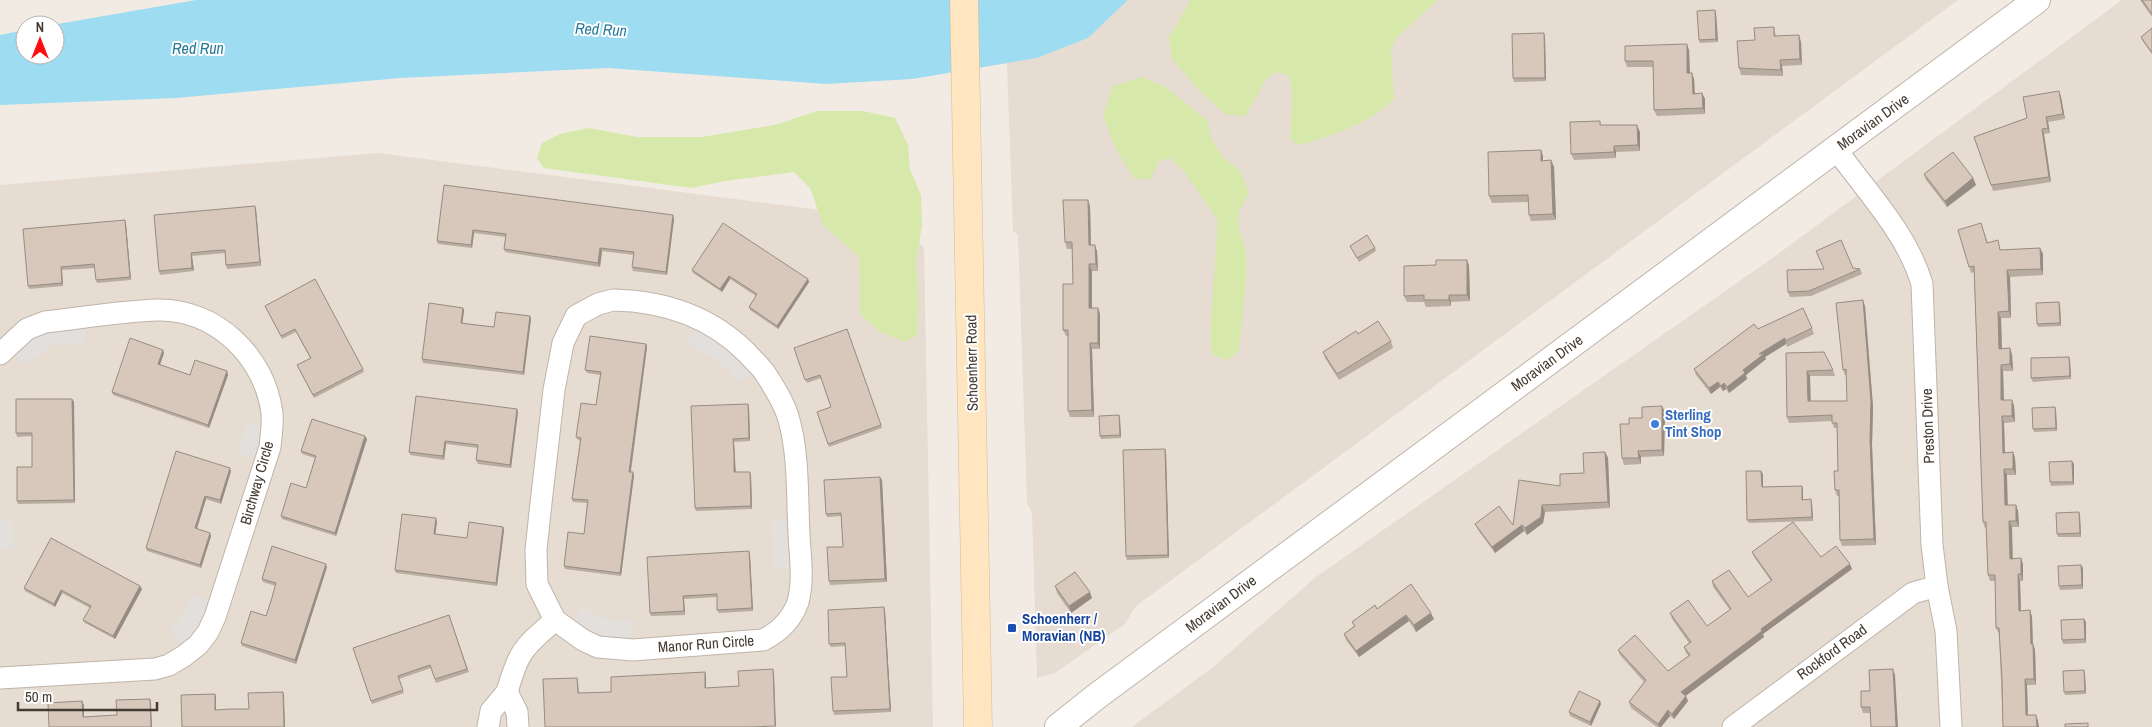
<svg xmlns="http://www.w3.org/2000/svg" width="2152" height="727" font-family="'Archivo Narrow',sans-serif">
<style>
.residential{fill:#e6dcd1}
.green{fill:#d6e8aa}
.parking{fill:#e2dfdc}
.water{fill:#9ddcf1}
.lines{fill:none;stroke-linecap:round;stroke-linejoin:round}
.minor-casing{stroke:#c0b4a9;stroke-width:23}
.tertiary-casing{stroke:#c0b4a9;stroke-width:28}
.secondary-casing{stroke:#d6ba93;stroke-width:29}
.minor{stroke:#fff;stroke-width:21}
.tertiary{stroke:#fff;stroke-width:26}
.secondary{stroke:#ffe6c0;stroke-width:28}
.wall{fill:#b9aca1}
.shaded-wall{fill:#968c83}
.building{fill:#d7c8bb;stroke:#968c83}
.shop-dot{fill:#3f7fe0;stroke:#fff;stroke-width:2}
.transit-dot{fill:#1a4fb4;stroke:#fff;stroke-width:2}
.labels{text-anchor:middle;stroke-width:4;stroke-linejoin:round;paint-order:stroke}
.street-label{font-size:15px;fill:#443b33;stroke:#fff}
.shop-label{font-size:15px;font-weight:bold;fill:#366cbe;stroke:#fff;text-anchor:start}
.transit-label{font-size:15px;font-weight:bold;fill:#164399;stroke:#fff;text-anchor:start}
.water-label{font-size:16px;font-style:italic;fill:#277a99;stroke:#fff}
</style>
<rect width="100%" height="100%" fill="#f2ebe3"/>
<g class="residential">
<polygon points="1128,0 1958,0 1136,606 1125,624 1055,673 1037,678 1032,513 1027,503 1018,235 1013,231 1007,63 1037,58 1088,38"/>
<polygon points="2122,0 2152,0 2152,727 1132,727 1213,667 1316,577 1774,257"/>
<polygon points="378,153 898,220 924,248 933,727 0,727 0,185"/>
</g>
<g class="green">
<path d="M1191,0H1438L1396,38L1391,51L1394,99C1370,123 1331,137 1299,145L1290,139L1292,93L1289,75L1276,72L1267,78L1245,116L1225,114L1200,91L1172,59L1169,37Z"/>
<polygon points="1142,77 1167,88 1208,121 1211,138 1224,159 1240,170 1249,193 1239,211 1239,229 1246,251 1246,279 1239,351 1228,360 1212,355 1210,335 1218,220 1183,170 1170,158 1159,161 1150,180 1134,178 1117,151 1103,116 1113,86"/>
<polygon points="817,111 863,111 895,118 908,145 910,170 921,195 922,225 916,263 919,302 917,335 906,342 880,332 860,314 859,257 823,225 810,188 794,172 725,181 692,188 544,168 537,158 542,143 560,134 589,128 637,137 702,137 775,125"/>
</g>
<g class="parking">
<polygon points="85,326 85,342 54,345 24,365 12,354 33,337 52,330"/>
<polygon points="697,327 713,336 751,371 740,383 729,370 715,359 686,343"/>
<polygon points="246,422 263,426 258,458 238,453"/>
<polygon points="13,519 14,550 0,550 0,520"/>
<polygon points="788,519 790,568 773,569 771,520"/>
<polygon points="193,595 210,603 199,629 182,644 169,631 183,614"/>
<polygon points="581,606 605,619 632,621 632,637 616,639 599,636 585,630 573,621"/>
</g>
<polygon class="water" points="196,0 1128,0 1088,38 1037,58 912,79 826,84 608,68 400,78 176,98 0,105 0,35 25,30 25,55 55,55 55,25 52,25"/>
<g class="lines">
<g class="minor-casing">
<g id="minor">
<path d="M1836,149C1866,191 1907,233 1922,284L1932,545L1937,586L1946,631L1951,727"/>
<path d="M613,300C664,301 711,317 747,353C753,360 760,366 765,373C774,387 785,404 789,420C799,456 797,497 799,534C800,556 804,580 798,602C792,619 779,632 763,640L633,650L598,647L583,640L555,620L537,584L536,550L541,503L554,390L563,343L576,316L598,304Z"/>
<path d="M0,354L27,329L45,322C82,318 121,311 158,310C216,309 265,357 272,413C273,424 271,436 270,447L215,617L208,632L198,645L184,656L169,665L155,669L0,678"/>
<path d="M507,692C519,650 523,648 555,620"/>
<polyline points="488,727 491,711 507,692 517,712 518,727"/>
<polyline points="1733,727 1913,593 1937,586"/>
</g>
</g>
<g class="tertiary-casing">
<polyline id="tertiary" points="1058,727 1097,696 2037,0"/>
</g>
<g class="secondary-casing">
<polyline id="secondary" points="964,0 978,727"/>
</g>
<use href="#minor" class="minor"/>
<use href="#tertiary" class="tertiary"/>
<use href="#secondary" class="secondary"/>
</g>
<g class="wall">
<polygon points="2140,0 2152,0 2152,17"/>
<polygon points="1716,13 1718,42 1700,43 1699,40"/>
<polygon points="1774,27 1776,36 1801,42 1802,65 1782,66 1783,76 1741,75 1739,68 1755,40"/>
<polygon points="2152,28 2152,54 2142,40 2141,37"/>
<polygon points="1545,37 1546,81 1514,82 1513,78"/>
<polygon points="1689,50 1690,73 1692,73 1694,79 1695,93 1702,93 1705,99 1705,114 1657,116 1654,110 1653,67 1627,67 1625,61"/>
<polygon points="2059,91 2061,97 2065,119 2048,122 2050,133 2044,134 2051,182 1993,191 1974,137 2027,118"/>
<polygon points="1600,121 1601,125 1640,132 1640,151 1616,152 1616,158 1574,160 1571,154"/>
<polygon points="1541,150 1543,156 1543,161 1551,160 1554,167 1556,220 1531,221 1529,215 1529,202 1492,203 1489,196"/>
<polygon points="1924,174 1973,178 1976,185 1947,207 1926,180"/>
<polygon points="444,185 674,219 667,275 633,271 632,267 634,255 602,251 600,267 505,252 504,249 506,237 474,233 472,248 438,244 437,241"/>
<polygon points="1090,206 1091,245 1097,251 1098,271 1092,271 1092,308 1098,308 1100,314 1100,349 1092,349 1094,417 1070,417 1068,411 1068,336 1066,336 1063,330 1073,284 1072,249 1067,249 1065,242"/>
<polygon points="256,209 261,266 227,269 226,265 225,253 192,256 194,271 160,275 159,271"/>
<polygon points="125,220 126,224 131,280 97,283 96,280 95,268 62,270 63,286 29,289 28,286"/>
<polygon points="1981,223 1988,243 2001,250 2040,248 2043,254 2043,275 2010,277 2011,318 2001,318 2002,349 2010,348 2012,355 2013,371 2003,371 2004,400 2012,400 2014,406 2015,422 2004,423 2005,452 2013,452 2015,458 2016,475 2007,475 2007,505 2016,505 2018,511 2019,527 2012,527 2012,559 2023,564 2023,581 2020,581 2021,611 2030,610 2032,617 2033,644 2035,650 2036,685 2027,685 2028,715 2036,715 2038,721 2003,727 1999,634 1996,628 1995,581 1990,581 1988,575 1986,528 1985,528 1983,522 1974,272 1971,273 1969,267"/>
<polygon points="1350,246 1375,248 1376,251 1359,262"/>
<polygon points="1467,260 1469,266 1470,301 1451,302 1451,306 1426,307 1424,302 1407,302 1404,296 1436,265"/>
<polygon points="1853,268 1860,269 1862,274 1811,296 1790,297 1788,292"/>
<polygon points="692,270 808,279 809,282 778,329 750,310 749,307 756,296 730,279 722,292 693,273"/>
<polygon points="2060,305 2061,326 2038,327 2037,324"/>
<polygon points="265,306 363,369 364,372 314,398 297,365 310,358 296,332 282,339"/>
<polygon points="1865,306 1873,407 1872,445 1876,545 1842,546 1840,540 1839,496 1837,496 1835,490 1838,471 1837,428 1834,428 1832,421 1789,423 1787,417 1786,353 1833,370 1835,376 1810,376 1810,401 1847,401 1847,375 1845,375 1843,370"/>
<polygon points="463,308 464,311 462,323 494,327 530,316 531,319 524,375 423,363 422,359"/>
<polygon points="1812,328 1814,334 1787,347 1786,344 1765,357 1766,359 1746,375 1747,379 1729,393 1726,389 1723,391 1720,387 1711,394 1696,375 1694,369 1758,329"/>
<polygon points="847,329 882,428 829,447 817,412 831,407 821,378 807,383 794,348"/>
<polygon points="1358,334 1391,341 1393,348 1339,380 1325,358 1323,352"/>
<polygon points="646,344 647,347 631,472 634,475 621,576 565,569 564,566 584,534 587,503 573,502 572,499 580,441 578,440 576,437 596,405 600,375 587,373 585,370"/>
<polygon points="164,353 160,365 190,375 227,371 228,375 209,428 113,395 112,392"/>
<polygon points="2069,357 2070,360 2071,379 2033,382 2031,378"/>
<polygon points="72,399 74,402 75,503 18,504 17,501 32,467 32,436 17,437 16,433"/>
<polygon points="748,404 749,407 750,441 734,442 735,472 751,475 752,509 696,511 695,508"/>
<polygon points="517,409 518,412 511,468 478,464 476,460 478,448 446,444 444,460 410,455 409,452"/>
<polygon points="2056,410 2057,431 2034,432 2033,429"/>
<polygon points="1665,412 1664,456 1641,457 1641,464 1624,465 1622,458 1629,424 1642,418"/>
<polygon points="1119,415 1120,419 1121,438 1101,439 1100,436"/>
<polygon points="367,439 336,536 282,519 281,516 306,488 315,458 302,454 301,451"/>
<polygon points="1166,452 1169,558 1127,560 1126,556"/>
<polygon points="1605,452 1608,458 1610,508 1545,512 1543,523 1527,535 1524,531 1495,553 1478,530 1475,524 1513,525 1560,486 1584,473"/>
<polygon points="2074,464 2074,485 2051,486 2050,482"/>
<polygon points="231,471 221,504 206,499 197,529 210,533 211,536 201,568 147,551 146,548"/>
<polygon points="1763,474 1763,487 1803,489 1803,500 1812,503 1813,521 1749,523 1747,520"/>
<polygon points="882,480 887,582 830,585 829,581 843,547 841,516 827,517 826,514"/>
<polygon points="2079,512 2080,516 2081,537 2058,537 2057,534"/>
<polygon points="436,518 437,522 435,534 467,538 503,527 504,530 497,586 396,573 395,570"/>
<polygon points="1752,552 1821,557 1852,569 1763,634 1764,637 1685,696 1688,701 1674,719 1670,716 1661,727 1657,727 1631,708 1629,702 1644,682 1620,655 1618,650 1668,671 1689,656 1686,653 1684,647 1689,643 1672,619 1670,613 1707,626 1730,610 1713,587 1712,581 1748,597 1771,581 1754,557"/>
<polygon points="750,555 753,611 719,613 717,610 717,597 684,599 685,615 651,616 650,613"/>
<polygon points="2081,565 2083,568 2083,589 2060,590 2059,586"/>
<polygon points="327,567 296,664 242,646 241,643 266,616 276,586 263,582 262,579"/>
<polygon points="1055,586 1092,598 1071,613 1057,593"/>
<polygon points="24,588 142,589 115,639 85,623 83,620 90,608 62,593 55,607 25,591"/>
<polygon points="884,607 885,611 891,712 834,715 833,711 847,677 845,646 831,647 829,644"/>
<polygon points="1377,609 1434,619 1416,632 1409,621 1359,657 1346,640 1344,634 1354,626 1352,622"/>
<polygon points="449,615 469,672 436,683 431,668 399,679 404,693 372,704 353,648"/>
<polygon points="2084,619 2086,622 2086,643 2063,644 2062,640"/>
<polygon points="2084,670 2085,674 2086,694 2065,695 2064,692"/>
<polygon points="1895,675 1871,713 1863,713 1861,707 1870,691"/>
<polygon points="1601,704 1591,726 1570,716 1569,712"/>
</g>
<g class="shaded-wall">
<polygon points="1715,10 1716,13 1718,42 1716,39"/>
<polygon points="1544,33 1545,37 1546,81 1545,78"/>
<polygon points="1799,35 1801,42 1802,65 1800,59"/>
<polygon points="1687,44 1689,50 1690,79 1687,73"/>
<polygon points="1780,60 1782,66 1783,76 1781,70"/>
<polygon points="1692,73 1694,79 1695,100 1693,94"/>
<polygon points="2059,91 2061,97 2065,119 2063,114"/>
<polygon points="1702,93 1705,99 1705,114 1703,108"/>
<polygon points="2046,117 2048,122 2050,133 2048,128"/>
<polygon points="1637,125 1640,132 1640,151 1638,145"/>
<polygon points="2042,129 2044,134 2051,182 2049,177"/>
<polygon points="1614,146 1616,152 1616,158 1614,152"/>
<polygon points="1541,150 1543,156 1543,167 1541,161"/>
<polygon points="1551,160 1554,167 1556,220 1553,214"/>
<polygon points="1973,178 1976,185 1947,207 1945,201"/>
<polygon points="1088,200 1090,206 1091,252 1089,245"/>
<polygon points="255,206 256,209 261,266 260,262"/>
<polygon points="673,215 674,219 667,275 666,272"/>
<polygon points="125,220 126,224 131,280 130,277"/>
<polygon points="473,230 474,233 472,248 471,245"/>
<polygon points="1095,245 1097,251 1098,271 1096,264"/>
<polygon points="600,248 602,251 600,267 598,263"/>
<polygon points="2040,248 2043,254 2043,275 2041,269"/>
<polygon points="191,253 192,256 194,271 192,268"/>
<polygon points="1467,260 1469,266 1470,301 1467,295"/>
<polygon points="1089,264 1092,271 1092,314 1089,308"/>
<polygon points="61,267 62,270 63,286 62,283"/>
<polygon points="2007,270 2010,277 2011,318 2009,311"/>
<polygon points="729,276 730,279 722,292 720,289"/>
<polygon points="808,279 809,282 778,329 777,326"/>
<polygon points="1449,295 1451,302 1451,306 1449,300"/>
<polygon points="1863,300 1865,306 1873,407 1872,445 1876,545 1874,539"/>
<polygon points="2059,302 2060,305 2061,326 2060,323"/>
<polygon points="463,308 464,311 462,326 461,323"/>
<polygon points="1098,308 1100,314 1100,349 1098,343"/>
<polygon points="1998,312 2001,318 2002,355 1999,349"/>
<polygon points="530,316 531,319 524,375 523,372"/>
<polygon points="1785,338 1786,344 1765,357 1766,359 1746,375 1747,379 1729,393 1727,387 1759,354"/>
<polygon points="1090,343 1092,349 1094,417 1092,410"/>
<polygon points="646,344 647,347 630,475 629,472"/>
<polygon points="2010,348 2012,355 2013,371 2010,364"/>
<polygon points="163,350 164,353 159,367 158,364"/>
<polygon points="2069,357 2070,360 2071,379 2070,376"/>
<polygon points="2001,365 2003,371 2004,407 2001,400"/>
<polygon points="227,371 228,375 209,428 208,425"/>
<polygon points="1807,371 1810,376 1811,407 1808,401"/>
<polygon points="1718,382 1720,387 1711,394 1709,388"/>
<polygon points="1724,383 1726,389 1723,391 1721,386"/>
<polygon points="72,399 74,402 75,503 74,500"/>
<polygon points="2012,400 2014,406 2015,422 2012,416"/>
<polygon points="748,404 749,407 750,441 749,438"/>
<polygon points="1662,406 1665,412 1664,456 1662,450"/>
<polygon points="2055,407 2056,410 2057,431 2056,428"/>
<polygon points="517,409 518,412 511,468 510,465"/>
<polygon points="1119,415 1120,419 1121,438 1120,435"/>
<polygon points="2002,416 2004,423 2005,459 2003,453"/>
<polygon points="365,436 367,439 336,536 335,533"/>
<polygon points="733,439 734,442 736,475 734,472"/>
<polygon points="445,441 446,444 444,460 443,456"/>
<polygon points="1165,449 1166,452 1169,558 1168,555"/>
<polygon points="1638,451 1641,457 1641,464 1639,458"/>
<polygon points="1605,452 1608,458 1610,508 1608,502"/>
<polygon points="2013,452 2015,458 2016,475 2013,469"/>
<polygon points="2072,461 2074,464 2074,485 2073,482"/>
<polygon points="230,468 231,471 221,504 220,500"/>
<polygon points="2004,469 2007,475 2008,511 2005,505"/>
<polygon points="1761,471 1763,474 1763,490 1762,487"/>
<polygon points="633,472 634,475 621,576 620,573"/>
<polygon points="750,472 751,475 752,509 751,506"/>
<polygon points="880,477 882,480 887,582 885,579"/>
<polygon points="1802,486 1803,489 1803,503 1802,500"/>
<polygon points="205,496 206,499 196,531 195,528"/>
<polygon points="1811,499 1812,503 1813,521 1812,517"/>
<polygon points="1542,505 1545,512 1543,523 1527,535 1525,528"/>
<polygon points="2016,505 2018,511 2019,527 2016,521"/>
<polygon points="2079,512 2080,516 2081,537 2080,533"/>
<polygon points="436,518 437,522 435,537 434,534"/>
<polygon points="2009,521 2012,527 2013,565 2010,559"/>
<polygon points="1522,525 1524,531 1495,553 1492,547"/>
<polygon points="503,527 504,530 497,586 496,583"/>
<polygon points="210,533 211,536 201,568 200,565"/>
<polygon points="749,551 750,555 753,611 752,608"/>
<polygon points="2021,558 2023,564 2023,581 2021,574"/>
<polygon points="326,564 327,567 296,664 295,660"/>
<polygon points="1850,564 1852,569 1763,634 1764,637 1683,698 1681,692 1761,629"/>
<polygon points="2081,565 2083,568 2083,589 2082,585"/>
<polygon points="2018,574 2020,581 2021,617 2019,611"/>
<polygon points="140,586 142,589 115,639 113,636"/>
<polygon points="61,590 62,593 55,607 54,604"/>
<polygon points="1090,592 1092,598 1071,613 1069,606"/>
<polygon points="683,596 684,599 685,615 684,611"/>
<polygon points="884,607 885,611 891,712 890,709"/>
<polygon points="2030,610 2032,617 2033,651 2031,644"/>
<polygon points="1431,613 1434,619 1416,632 1414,625"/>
<polygon points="1406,615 1409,621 1359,657 1356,651"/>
<polygon points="2084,619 2086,622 2086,643 2085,639"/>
<polygon points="2033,644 2035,650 2036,685 2034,679"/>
<polygon points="773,669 774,673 776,727 775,726"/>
<polygon points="1893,669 1895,675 1898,727 1896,727"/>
<polygon points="2084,670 2085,674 2086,694 2085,691"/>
<polygon points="705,672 706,675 706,691 705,688"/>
<polygon points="577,678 578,681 579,697 578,693"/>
<polygon points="2025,679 2027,685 2028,721 2026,715"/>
<polygon points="283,692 284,695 285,727 284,727"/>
<polygon points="215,694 216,697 216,713 215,710"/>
<polygon points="1686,696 1688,701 1674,719 1672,714"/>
<polygon points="150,699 151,702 152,727 151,727"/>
<polygon points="82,701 84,705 84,720 83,717"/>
<polygon points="1600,701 1601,704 1591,726 1590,722"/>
<polygon points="1668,710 1670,716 1661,727 1659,727 1658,724"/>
<polygon points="2036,715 2038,721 2039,727 2037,727"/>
</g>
<g class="building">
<polygon points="2142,0 2152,0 2152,14"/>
<polygon points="1715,10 1716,39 1699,40 1697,11"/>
<polygon points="1774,27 1774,36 1799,35 1800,59 1780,60 1781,70 1739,68 1737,41 1755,40 1754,28"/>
<polygon points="2152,28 2152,53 2141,37"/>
<polygon points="1544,33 1545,78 1513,78 1512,34"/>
<polygon points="1687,44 1687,73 1692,73 1693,94 1702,93 1703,108 1654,110 1653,61 1625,61 1625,46"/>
<polygon points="2059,91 2063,114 2046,117 2048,128 2042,129 2049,177 1991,185 1974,137 2027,118 2023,97"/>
<polygon points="1600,121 1600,125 1637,125 1638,145 1614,146 1614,152 1571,154 1570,122"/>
<polygon points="1541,150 1541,161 1551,160 1553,214 1529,215 1528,195 1489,196 1488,152"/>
<polygon points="1953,152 1973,178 1945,201 1924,174"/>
<polygon points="444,185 673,215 666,272 632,267 634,252 600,248 598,263 504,249 506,234 473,230 471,245 437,241"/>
<polygon points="1063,200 1088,200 1089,245 1095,245 1096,264 1089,264 1089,308 1098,308 1098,343 1090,343 1092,410 1068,411 1068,330 1063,330 1063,284 1073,284 1072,242 1065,242"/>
<polygon points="255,206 260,262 226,265 225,250 209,251 191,253 192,268 159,271 154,215"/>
<polygon points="125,220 130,277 96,280 94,264 61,267 62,283 28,286 23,229"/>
<polygon points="723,223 808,279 777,326 749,307 757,294 729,276 720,289 692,270"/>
<polygon points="1981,223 1987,243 1998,240 2000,250 2040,248 2041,269 2007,270 2009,311 1998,312 1999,349 2010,348 2010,364 2001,365 2001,400 2012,400 2012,416 2002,416 2003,453 2013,452 2013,469 2004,469 2005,505 2016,505 2016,521 2009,521 2010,559 2021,558 2021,574 2018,574 2019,611 2030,610 2031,644 2033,644 2034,679 2025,679 2026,715 2036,715 2037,727 2003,727 2002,680 1999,628 1996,628 1995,575 1988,575 1986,522 1983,522 1974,266 1969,267 1958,230"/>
<polygon points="1367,235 1375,248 1357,258 1350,246"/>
<polygon points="1841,240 1853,268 1860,269 1809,291 1788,292 1787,270 1824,269 1816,251"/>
<polygon points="1436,260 1467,260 1467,295 1449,295 1449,300 1424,300 1424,295 1404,296 1404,266 1436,265"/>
<polygon points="315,279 363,369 313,395 297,365 311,358 303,344 295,329 281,336 265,306"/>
<polygon points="1863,300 1871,401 1870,439 1874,539 1840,540 1839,490 1835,490 1834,471 1838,471 1837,423 1832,423 1832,415 1787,417 1786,353 1824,352 1833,370 1807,371 1808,401 1847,401 1846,369 1843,370 1836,303"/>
<polygon points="2059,302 2060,323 2037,324 2036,303"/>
<polygon points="429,303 463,308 461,323 476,325 494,327 496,312 530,316 523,372 422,359"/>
<polygon points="1803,308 1812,328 1785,341 1785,338 1759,354 1764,354 1743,370 1745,373 1727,387 1724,383 1721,386 1718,382 1709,388 1694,369 1754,324 1758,329"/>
<polygon points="1378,321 1391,341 1337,374 1323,352 1356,331 1358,334"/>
<polygon points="847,329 881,425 828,444 817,412 831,407 820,375 805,380 794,348"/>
<polygon points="590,336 646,344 629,472 633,472 620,573 564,566 568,532 584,534 588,500 572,499 581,438 576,437 581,403 596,405 601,372 585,370"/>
<polygon points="130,338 163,350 158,364 190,375 195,360 227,371 208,425 112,392"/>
<polygon points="2069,357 2070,376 2031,378 2031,358"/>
<polygon points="416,396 517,409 510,465 476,460 478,445 445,441 443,456 409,452"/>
<polygon points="16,399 72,399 74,500 17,501 17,467 32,467 32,433 16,433"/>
<polygon points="748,404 749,438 733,439 734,454 734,472 750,472 751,506 695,508 691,406"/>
<polygon points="1662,406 1662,450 1638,451 1639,458 1622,458 1620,424 1629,424 1629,418 1642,418 1642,407"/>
<polygon points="2055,407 2056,428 2033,429 2032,408"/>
<polygon points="1119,415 1120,435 1100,436 1099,416"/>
<polygon points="312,419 365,436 335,533 281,516 291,483 306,488 316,456 301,451"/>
<polygon points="1165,449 1168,555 1126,556 1123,450"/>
<polygon points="176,451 230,468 220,500 205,496 195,528 210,533 200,565 146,548"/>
<polygon points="1605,452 1608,502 1542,505 1541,517 1525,528 1522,525 1492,547 1475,524 1499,506 1513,525 1519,480 1560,486 1560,474 1584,473 1583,453"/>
<polygon points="2072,461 2073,482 2050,482 2049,462"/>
<polygon points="1746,471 1761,471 1762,487 1802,486 1802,500 1811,499 1812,517 1747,520"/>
<polygon points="880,477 885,579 829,581 827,547 843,547 841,513 826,514 824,480"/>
<polygon points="2079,512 2080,533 2057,534 2056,513"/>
<polygon points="402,514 436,518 434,534 467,538 469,522 503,527 496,583 395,570"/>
<polygon points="1793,522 1821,557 1836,546 1850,564 1761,629 1762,631 1681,692 1686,696 1672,714 1668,710 1658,724 1629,702 1646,680 1618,650 1635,635 1668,671 1690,655 1684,647 1691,642 1670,613 1688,600 1707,626 1731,609 1712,581 1729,570 1748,597 1772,580 1752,552"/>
<polygon points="51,538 140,586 113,636 83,620 91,606 61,590 54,604 24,588"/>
<polygon points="272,546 326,564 295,660 241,643 251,611 266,616 271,601 276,583 262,579"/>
<polygon points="749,551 752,608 717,610 717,594 701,595 683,596 684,611 650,613 647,557"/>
<polygon points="2081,565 2082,585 2059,586 2058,566"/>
<polygon points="1075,572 1090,592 1069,606 1055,586"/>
<polygon points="1411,584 1431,613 1414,625 1406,615 1356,651 1344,634 1355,626 1352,622 1375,605 1377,609"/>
<polygon points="884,607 890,709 833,711 831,677 847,677 845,643 829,644 828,610"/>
<polygon points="449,615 467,669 435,679 430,665 398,676 403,690 371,701 353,648"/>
<polygon points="2084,619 2085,639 2062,640 2061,620"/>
<polygon points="773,669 775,726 751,727 545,727 543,679 577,678 578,693 611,692 611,677 705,672 705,688 739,686 738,671"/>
<polygon points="1893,669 1896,727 1871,727 1870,707 1861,707 1861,691 1870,691 1869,670"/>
<polygon points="2084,670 2085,691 2064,692 2063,671"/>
<polygon points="1579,691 1600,701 1590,722 1569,712"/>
<polygon points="283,692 284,727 182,727 181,695 215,694 215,710 231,709 249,709 248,693"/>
<polygon points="150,699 151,727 49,727 48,703 82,701 83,717 99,716 117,715 116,700"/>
<polygon points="2088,723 2088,727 2065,727 2065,724"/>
</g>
<circle class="shop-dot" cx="1655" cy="424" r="5"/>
<rect class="transit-dot" x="1007" y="623" width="10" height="10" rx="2.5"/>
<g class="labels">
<g class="street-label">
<text transform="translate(1873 122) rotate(-36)" y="5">Moravian Drive</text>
<text transform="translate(972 363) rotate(-91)" y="5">Schoenherr Road</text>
<text transform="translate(1547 363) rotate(-36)" y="5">Moravian Drive</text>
<text transform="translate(1928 426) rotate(-92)" y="5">Preston Drive</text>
<text transform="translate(257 483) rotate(-74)" y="5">Birchway Circle</text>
<text transform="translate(1221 604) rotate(-37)" y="5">Moravian Drive</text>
<text transform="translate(706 644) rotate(-4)" y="5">Manor Run Circle</text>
<text transform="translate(1832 652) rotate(-36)" y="5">Rockford Road</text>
</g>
<g class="shop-label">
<text x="1665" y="420">Sterling<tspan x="1665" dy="17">Tint Shop</tspan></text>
</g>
<g class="transit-label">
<text x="1022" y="624">Schoenherr /<tspan x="1022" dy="17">Moravian (NB)</tspan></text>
</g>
<g class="water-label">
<text transform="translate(601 29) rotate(3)" y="6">Red Run</text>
<text x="198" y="54">Red Run</text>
</g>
</g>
<g transform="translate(40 40)"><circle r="24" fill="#ffffff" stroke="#b4b1ad"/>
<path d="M0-4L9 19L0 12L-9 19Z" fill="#fe0e10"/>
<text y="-8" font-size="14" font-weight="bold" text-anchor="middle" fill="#443b33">N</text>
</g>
<path d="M18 702v8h139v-8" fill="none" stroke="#443b33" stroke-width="2.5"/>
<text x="25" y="702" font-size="15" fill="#443b33" stroke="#ffffff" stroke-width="4" paint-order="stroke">50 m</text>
</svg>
